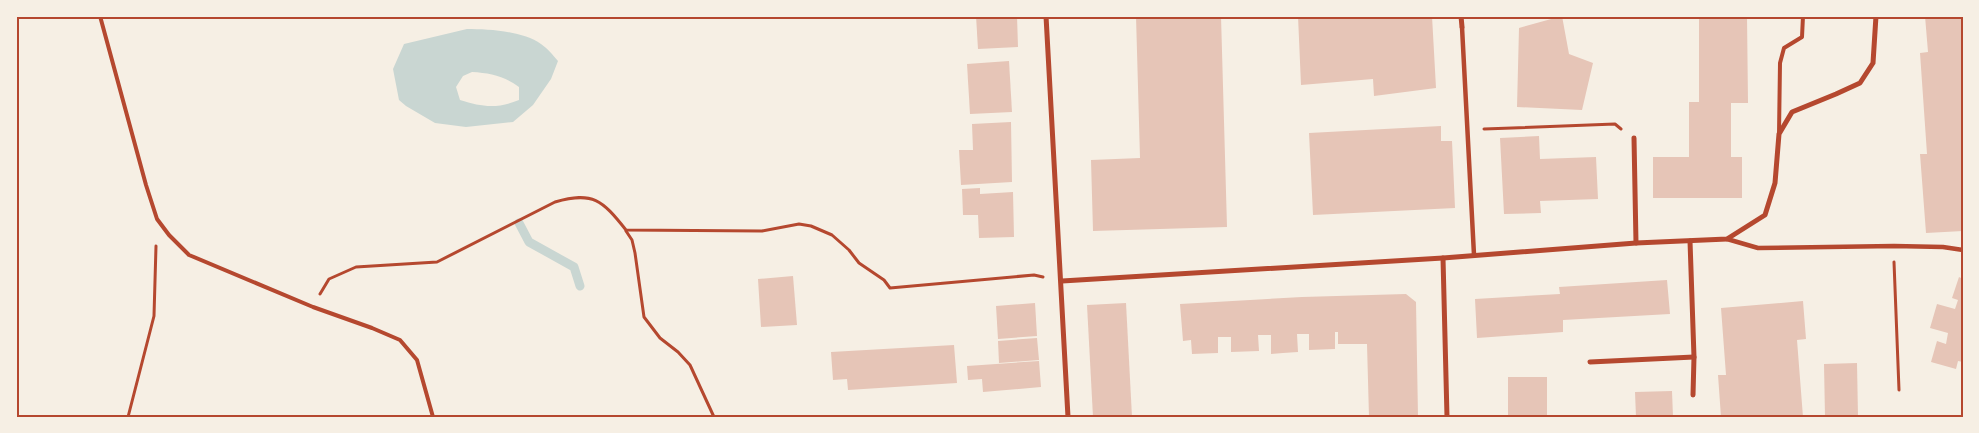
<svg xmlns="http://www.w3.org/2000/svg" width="1979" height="433" font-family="Karla,sans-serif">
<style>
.water{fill:#c9d6d2;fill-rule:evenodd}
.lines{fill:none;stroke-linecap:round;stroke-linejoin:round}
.stream{stroke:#c9d6d2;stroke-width:9}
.building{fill:#e6c5b7}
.path{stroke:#b5482f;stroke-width:3}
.service{stroke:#b5482f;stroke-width:4}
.pedestrian{stroke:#b5482f;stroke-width:4.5}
.minor{stroke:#b5482f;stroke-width:5}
.neatline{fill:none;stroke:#b5482f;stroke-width:2}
</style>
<rect width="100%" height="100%" fill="#f6efe4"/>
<path class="water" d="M467,29C489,29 523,31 541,44C547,48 553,55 558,61L551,79L533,105L513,122L466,127L435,123L406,106L399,100L393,69L404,44ZM472,72C490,73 504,76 519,87V100C497,109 482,107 460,100L456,87L463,76Z"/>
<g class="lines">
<polyline class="stream" points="519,223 529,242 574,267 580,286"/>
</g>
<g class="building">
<polygon points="976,16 1017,16 1018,47 978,49"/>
<polygon points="1136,16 1221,16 1227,227 1093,231 1091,160 1140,158"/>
<polygon points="1298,16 1432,16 1436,88 1374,96 1373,79 1301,85"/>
<polygon points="1562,16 1569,54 1593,63 1582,110 1517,107 1519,28"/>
<polygon points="1699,16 1747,16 1748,103 1731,103 1731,157 1742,157 1742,198 1653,198 1653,157 1689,157 1689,102 1699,102"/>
<polygon points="1925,16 1963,16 1963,159 1961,159 1963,231 1926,233 1920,154 1927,154 1920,53 1928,52"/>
<polygon points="1009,61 1012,112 970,114 967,64"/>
<polygon points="1011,122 1012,182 961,185 959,150 973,150 972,124"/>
<polygon points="1441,126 1441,141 1452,141 1455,208 1313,215 1309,133"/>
<polygon points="1539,136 1540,159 1596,157 1598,199 1540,201 1541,213 1504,214 1500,138"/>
<polygon points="980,188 980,194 1013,192 1014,237 979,238 978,215 963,215 962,189"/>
<polygon points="793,276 797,325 761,327 758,279"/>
<polygon points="1959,277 1963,279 1963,362 1958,361 1956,369 1931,362 1937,341 1946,344 1948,333 1930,328 1937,304 1955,309 1958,300 1952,298"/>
<polygon points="1667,280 1670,314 1563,320 1563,332 1477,338 1475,299 1560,294 1559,287"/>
<polygon points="1406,294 1416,302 1418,417 1369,417 1367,344 1338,344 1338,332 1335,332 1335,349 1309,350 1309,334 1297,334 1298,352 1283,353 1271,354 1271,335 1258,335 1259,351 1231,352 1231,337 1218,337 1218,353 1192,354 1191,340 1183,341 1180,304 1302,297"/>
<polygon points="1803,301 1806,339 1797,340 1803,417 1721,417 1718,375 1726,375 1721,308"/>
<polygon points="1035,303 1037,336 998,339 996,306"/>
<polygon points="1126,303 1132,417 1093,417 1087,305"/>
<polygon points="1037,338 1039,360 999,363 998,341"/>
<polygon points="954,345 957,383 848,390 847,379 833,380 831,352"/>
<polygon points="1039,361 1041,387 983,392 982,379 968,380 967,366"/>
<polygon points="1857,363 1858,417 1825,417 1824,364"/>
<rect x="1508" y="377" width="39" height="40"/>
<polygon points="1672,391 1673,417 1636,417 1635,392"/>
</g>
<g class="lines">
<g class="path">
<polyline points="1484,129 1615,124 1621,129"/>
<polyline points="626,231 632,240 635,253 644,317 660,338 678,352 690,365 714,417"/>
<polyline points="1894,262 1899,390"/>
<path d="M320,294L329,279L356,267L437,262L555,202C593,191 602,200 626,230L762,231L799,224L811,226L832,235L849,250L859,263L884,280L890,288L1034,275L1043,277"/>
<polyline points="128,417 154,316 156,246"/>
</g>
<g class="service">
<polyline points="100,16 146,185 157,219 169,235 189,255 313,307 372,328 400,340 417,360 433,417"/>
<polyline points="1779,134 1780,63 1784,48 1802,37 1803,16"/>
</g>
<g class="pedestrian">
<polyline points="1462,27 1474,255"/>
<polyline points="1727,239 1758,248 1894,246 1943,247 1963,250"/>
</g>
<g class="minor">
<polyline points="1046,16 1068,417"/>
<polyline points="1461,16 1462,27"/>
<polyline points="1634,138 1636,243"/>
<polyline points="1690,241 1694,357 1693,395"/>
<polyline points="1443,258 1447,417"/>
<polyline points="1062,281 1443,258 1636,243 1727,239 1765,215 1775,183 1779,134 1792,112 1836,94 1860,83 1873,63 1876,16"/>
<polyline points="1590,362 1694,357"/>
</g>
</g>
<rect width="1979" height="433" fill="none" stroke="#f6efe4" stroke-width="35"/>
<rect x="18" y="18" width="1944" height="398" class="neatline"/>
</svg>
